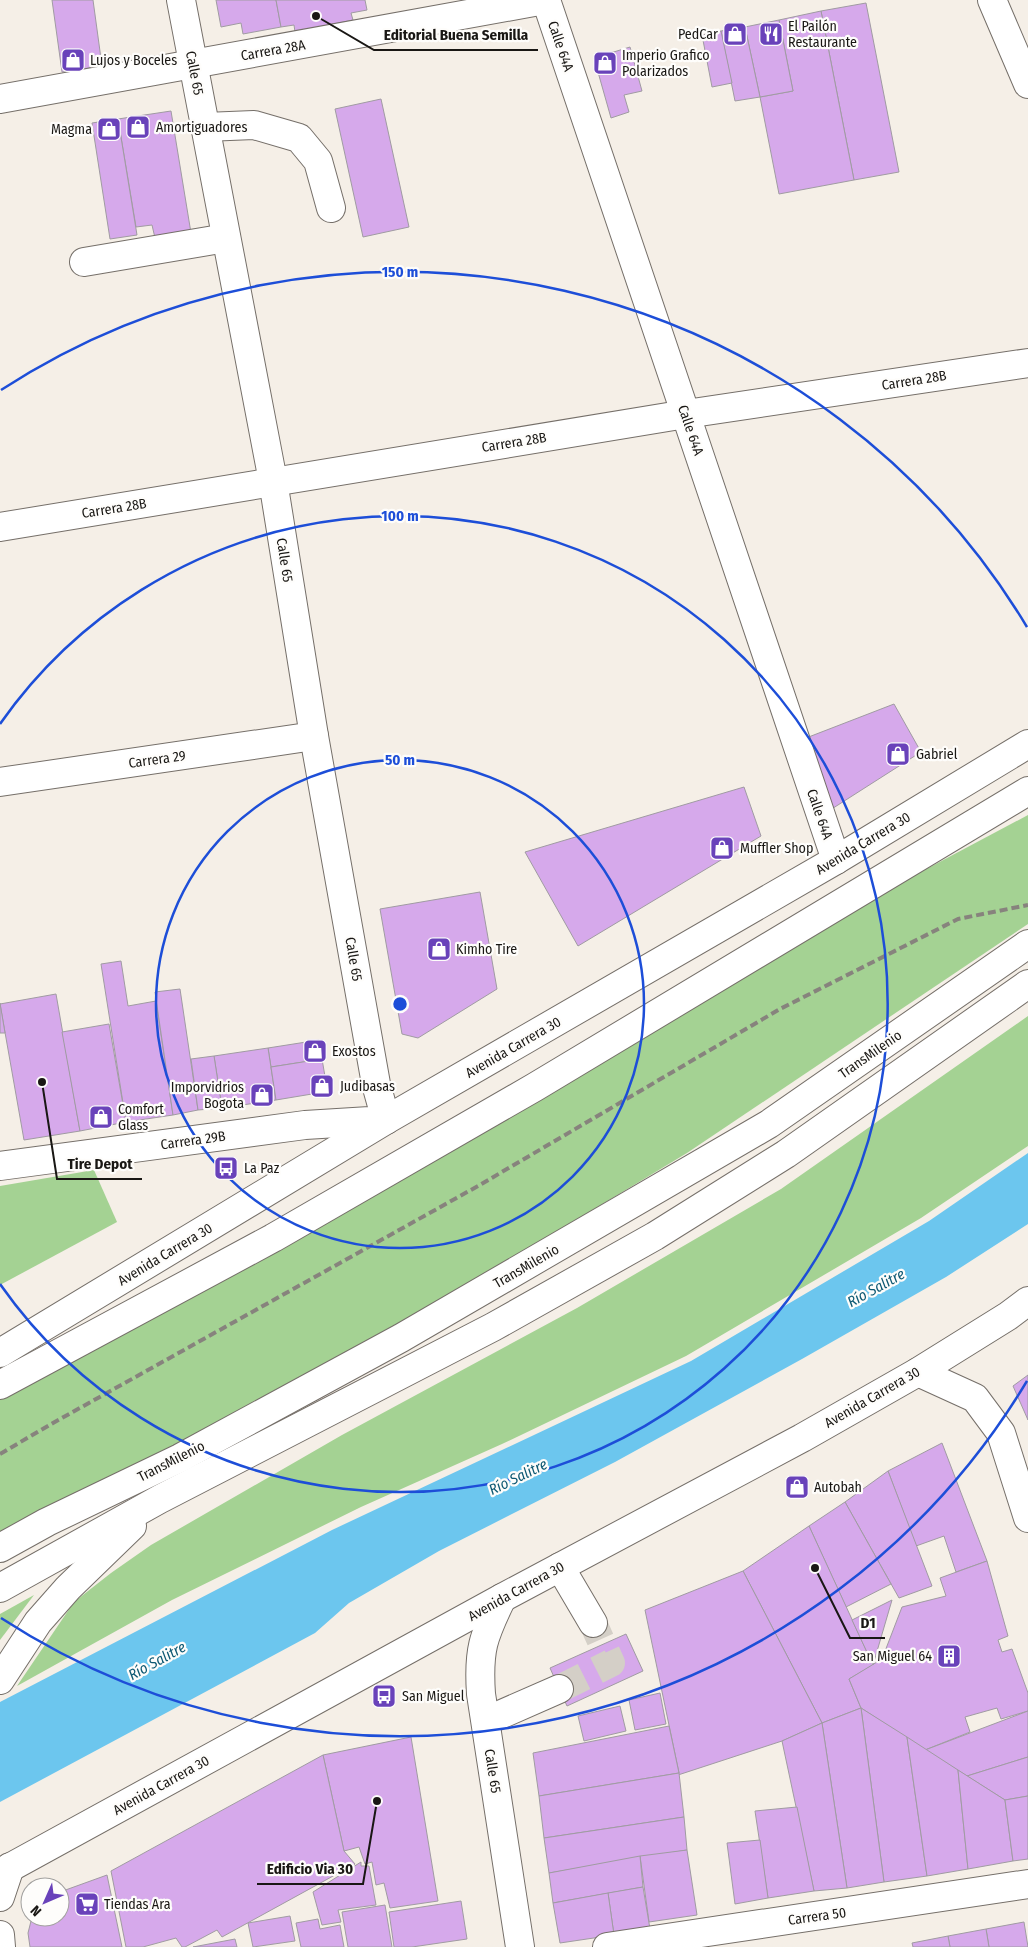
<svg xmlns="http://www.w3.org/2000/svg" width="1028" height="1947" font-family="'Fira Sans Condensed',sans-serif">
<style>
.green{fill:#a4d293}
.water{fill:#6cc6ee}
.building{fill:#d6a9eb;stroke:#a09ba2}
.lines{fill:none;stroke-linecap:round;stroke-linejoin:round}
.minor-tunnel{stroke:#d4cfc7;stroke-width:28;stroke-dasharray:28 14;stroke-linecap:butt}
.minor-casing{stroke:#756f69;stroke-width:30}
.highway-casing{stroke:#756f69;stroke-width:30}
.minor{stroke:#fff;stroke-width:28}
.highway{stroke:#fff;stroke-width:28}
.rail{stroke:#87837d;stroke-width:4;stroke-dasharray:8 4;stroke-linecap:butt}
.ring{fill:none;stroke:#1d4ed8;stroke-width:2.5}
.labels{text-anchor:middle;stroke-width:4.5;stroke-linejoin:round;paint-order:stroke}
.poi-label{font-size:14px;fill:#191714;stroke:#fefdfb;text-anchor:start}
.street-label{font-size:14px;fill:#191714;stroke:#fefdfb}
.water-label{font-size:15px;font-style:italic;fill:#0e5973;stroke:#fefdfb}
.centre{fill:#1d4ed8;stroke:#fefdfb;stroke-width:2.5}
.ring-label{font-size:15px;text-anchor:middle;font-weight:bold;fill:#1d4ed8;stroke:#fefdfb;stroke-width:4.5;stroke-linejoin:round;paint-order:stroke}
.leader{fill:none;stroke:#191714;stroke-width:2}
.callout-dot{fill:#191714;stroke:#fefdfb;stroke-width:2}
.callout-label{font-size:15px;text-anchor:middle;font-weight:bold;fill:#191714;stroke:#fefdfb;stroke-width:4.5;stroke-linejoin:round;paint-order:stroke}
</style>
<rect width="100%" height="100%" fill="#f5efe7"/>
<g class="green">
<polygon points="1028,815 1028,924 687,1153 468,1285 191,1439 0,1539 0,1396 855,907"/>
<polygon points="1028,1016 1028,1146 921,1218 686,1356 502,1444 361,1507 172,1600 17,1686 74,1602 111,1573 151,1545 342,1435 577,1308 781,1189"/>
<polygon points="94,1170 117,1222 0,1285 0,1186"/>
<polygon points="34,1595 0,1640 0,1614"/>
</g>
<polygon class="water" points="1028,1153 1028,1224 946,1277 802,1359 615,1462 439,1551 349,1603 315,1633 0,1802 0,1702 332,1530 691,1361 929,1221"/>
<g class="building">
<polygon points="52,0 93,0 102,66 62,72"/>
<polygon points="216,0 276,0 281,27 243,34 241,23 221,27"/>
<polygon points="276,0 365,0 367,10 351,13 353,20 295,32 294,25 281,27"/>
<polygon points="866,3 899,172 854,180 821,11"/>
<polygon points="821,11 854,180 779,194 760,97 793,91 779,20"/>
<polygon points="779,20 793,91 760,97 745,27"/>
<polygon points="745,27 760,97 735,101 721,31"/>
<polygon points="721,31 732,83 712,87 702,35"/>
<polygon points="630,47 642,91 624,95 629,112 611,118 594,58"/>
<polygon points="381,99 409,227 363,237 335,109"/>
<polygon points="171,111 191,233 155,238 152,225 136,227 118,119"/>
<polygon points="118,119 137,235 110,239 92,123"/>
<polygon points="894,704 921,752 827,812 806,738"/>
<polygon points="744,787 761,836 578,946 525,852"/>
<polygon points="480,892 497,989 418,1038 402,1034 380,909"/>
<polygon points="121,961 128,1006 156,1001 173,1115 126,1122 101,964"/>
<polygon points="180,989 198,1110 173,1115 155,992"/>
<polygon points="56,994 80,1131 24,1140 0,1004"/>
<polygon points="0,1003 5,1033 0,1033"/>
<polygon points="109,1024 126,1122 80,1131 62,1032"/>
<polygon points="319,1040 322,1059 271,1067 268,1048"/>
<polygon points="268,1048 276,1100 222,1108 214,1056"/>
<polygon points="214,1056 222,1108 198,1110 191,1059"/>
<polygon points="322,1059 327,1088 324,1092 276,1100 271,1067"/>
<polygon points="1028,1375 1028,1420 1013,1386"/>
<polygon points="942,1443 987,1561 956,1572 944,1536 916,1546 888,1471"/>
<polygon points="888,1471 932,1586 899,1598 845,1502"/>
<polygon points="845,1502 891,1584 846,1607 809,1526"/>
<polygon points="809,1526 873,1665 849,1679 861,1708 822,1723 743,1571"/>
<polygon points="987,1561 1008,1636 998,1640 1002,1652 1012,1649 1028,1693 1028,1711 1001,1719 997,1708 965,1717 970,1732 925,1750 861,1708 849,1679 882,1659 902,1607 946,1596 940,1578"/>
<polygon points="743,1571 822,1723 782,1741 678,1775 679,1773 645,1610"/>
<polygon points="892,1600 873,1665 852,1620"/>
<polygon points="626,1634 643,1671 567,1706 550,1668"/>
<polygon points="660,1693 666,1724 635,1730 629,1700"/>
<polygon points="620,1706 626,1731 584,1741 578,1716"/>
<polygon points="861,1708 907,1737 927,1876 884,1882"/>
<polygon points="861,1708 884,1882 847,1888 822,1723"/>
<polygon points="1028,1711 1028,1757 967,1776 925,1750"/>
<polygon points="822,1723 847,1888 814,1891 782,1741"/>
<polygon points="669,1726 679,1773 539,1796 533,1753"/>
<polygon points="411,1737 438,1901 390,1908 384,1883 376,1885 372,1862 365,1864 359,1847 344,1851 323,1755"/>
<polygon points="907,1737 958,1770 968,1869 927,1876"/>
<polygon points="323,1755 344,1851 355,1864 222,1937 217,1930 185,1947 182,1947 176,1938 143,1947 126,1947 111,1871"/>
<polygon points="1028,1757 1028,1796 1005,1800 967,1776"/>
<polygon points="958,1770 1005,1800 1013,1861 968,1869"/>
<polygon points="679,1773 684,1817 544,1838 539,1796"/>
<polygon points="1028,1796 1028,1859 1013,1861 1005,1800"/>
<polygon points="797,1807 814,1891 768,1898 755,1811"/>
<polygon points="684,1817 687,1850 549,1873 544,1838"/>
<polygon points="760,1840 768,1898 735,1904 727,1843"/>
<polygon points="687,1850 697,1915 649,1922 640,1856"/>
<polygon points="640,1856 643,1887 553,1903 549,1873"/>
<polygon points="361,1862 361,1866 369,1866 376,1905 338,1910 341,1922 322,1925 313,1892"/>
<polygon points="107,1875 122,1947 30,1947 28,1933 32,1917 60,1917 60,1892"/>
<polygon points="643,1887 650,1929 614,1935 608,1893"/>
<polygon points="608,1893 614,1935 560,1943 553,1903"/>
<polygon points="461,1901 467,1939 412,1947 394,1947 389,1912"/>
<polygon points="385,1905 392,1947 348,1947 342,1912"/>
<polygon points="290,1916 295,1941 253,1947 248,1923"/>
<polygon points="318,1919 320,1929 340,1925 344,1947 301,1947 296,1923"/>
<polygon points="1024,1922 1028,1947 989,1947 986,1929"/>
<polygon points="986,1929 989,1947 950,1947 948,1936"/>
<polygon points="948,1936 950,1947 913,1947 912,1943"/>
<polygon points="235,1939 237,1947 193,1947"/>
</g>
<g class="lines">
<polyline class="minor-tunnel" points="559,1689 611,1663 593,1623"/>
<g class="minor-casing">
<g id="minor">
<polyline points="546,0 836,860"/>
<polyline points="992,0 1028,84"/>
<polyline points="0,99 545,0"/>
<polyline points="205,127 254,125 299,138 318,161 331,208"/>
<polyline points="84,262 226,238"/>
<polyline points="0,527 686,414 1028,363"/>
<polyline points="0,782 314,736"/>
<polyline points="0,1166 305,1125 386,1120 376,1084 314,736 273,481 181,0"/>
<polyline points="918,1372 975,1398 1001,1433 1028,1518"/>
<polyline points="0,1385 273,1238 535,1087 1028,791"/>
<polyline points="0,1548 47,1522 180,1458 401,1338 769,1124 1028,944"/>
<polyline points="560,1567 593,1623"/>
<path d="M502,1598C483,1637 478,1650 481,1694L520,1947"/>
<polyline points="486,1721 559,1689"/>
<polyline points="0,1897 10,1867"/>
<polyline points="0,1935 1,1947"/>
<polyline points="607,1947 1028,1884"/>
</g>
</g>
<g class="highway-casing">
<g id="highway">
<polyline points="0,1353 386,1120 836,860 1028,744"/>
<polyline points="0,1588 160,1499 493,1327 655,1236 786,1154 1028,984"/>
<polyline points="0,1680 38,1622 68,1588 132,1526"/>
<polyline points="0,1873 502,1598 802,1438 918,1372 1008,1316 1028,1301"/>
</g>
</g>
<use href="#minor" class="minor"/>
<use href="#highway" class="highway"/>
<polyline class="rail" points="0,1454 53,1423 478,1186 780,1009 958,919 1028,905"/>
</g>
<g class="ring">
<circle cx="400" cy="1004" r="244"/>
<path d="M0 724A488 488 0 1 1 0 1284"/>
<path d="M1027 1381A732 732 0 0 1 1 1618M1 390A732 732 0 0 1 1027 627"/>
</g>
<defs>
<g id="shop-square" transform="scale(1.25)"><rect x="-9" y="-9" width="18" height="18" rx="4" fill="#6942ba" stroke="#fefdfb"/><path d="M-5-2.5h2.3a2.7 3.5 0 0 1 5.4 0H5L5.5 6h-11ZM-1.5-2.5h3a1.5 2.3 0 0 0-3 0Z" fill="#fff"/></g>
<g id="restaurant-square" transform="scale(1.25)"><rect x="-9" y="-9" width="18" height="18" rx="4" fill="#6942ba" stroke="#fefdfb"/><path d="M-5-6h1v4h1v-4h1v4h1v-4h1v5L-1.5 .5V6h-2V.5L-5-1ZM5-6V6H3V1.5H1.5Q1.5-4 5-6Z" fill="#fff"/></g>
<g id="bus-square" transform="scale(1.25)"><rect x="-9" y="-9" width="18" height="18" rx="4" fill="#6942ba" stroke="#fefdfb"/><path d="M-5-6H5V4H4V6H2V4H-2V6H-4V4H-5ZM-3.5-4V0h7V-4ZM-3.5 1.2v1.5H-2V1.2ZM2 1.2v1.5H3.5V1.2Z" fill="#fff"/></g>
<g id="building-square" transform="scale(1.25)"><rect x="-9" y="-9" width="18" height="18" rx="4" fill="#6942ba" stroke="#fefdfb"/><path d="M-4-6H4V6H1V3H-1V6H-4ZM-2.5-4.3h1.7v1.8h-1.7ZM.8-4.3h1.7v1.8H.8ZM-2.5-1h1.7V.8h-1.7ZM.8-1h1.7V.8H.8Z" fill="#fff"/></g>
<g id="supermarket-square" transform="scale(1.25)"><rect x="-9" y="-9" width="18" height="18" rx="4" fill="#6942ba" stroke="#fefdfb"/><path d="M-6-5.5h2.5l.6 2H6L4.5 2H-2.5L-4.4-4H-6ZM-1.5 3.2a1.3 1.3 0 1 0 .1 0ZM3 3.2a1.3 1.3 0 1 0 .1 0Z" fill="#fff"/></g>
</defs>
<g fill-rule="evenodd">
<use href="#shop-square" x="735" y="34"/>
<use href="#restaurant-square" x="771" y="34"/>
<use href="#shop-square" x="73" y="60"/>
<use href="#shop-square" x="605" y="63"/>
<use href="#shop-square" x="138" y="127"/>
<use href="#shop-square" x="109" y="129"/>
<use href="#shop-square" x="898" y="754"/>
<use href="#shop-square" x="722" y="848"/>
<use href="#shop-square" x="439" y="949"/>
<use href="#shop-square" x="315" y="1051"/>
<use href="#shop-square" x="322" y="1086"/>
<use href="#shop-square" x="262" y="1095"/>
<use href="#shop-square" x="101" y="1117"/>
<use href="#bus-square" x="226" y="1168"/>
<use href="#shop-square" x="797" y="1487"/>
<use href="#building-square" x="949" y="1656"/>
<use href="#bus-square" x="384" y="1696"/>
<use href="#supermarket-square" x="87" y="1904"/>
</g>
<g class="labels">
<g class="poi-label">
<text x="788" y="31">El Pailón<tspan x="788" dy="16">Restaurante</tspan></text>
<text x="718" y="39" text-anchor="end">PedCar</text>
<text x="622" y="60">Imperio Grafico<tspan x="622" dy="16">Polarizados</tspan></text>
<text x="90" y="65">Lujos y Boceles</text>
<text x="156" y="132">Amortiguadores</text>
<text x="92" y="134" text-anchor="end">Magma</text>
<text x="916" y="759">Gabriel</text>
<text x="740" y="853">Muffler Shop</text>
<text x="456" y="954">Kimho Tire</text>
<text x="332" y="1056">Exostos</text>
<text x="340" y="1091">Judibasas</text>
<text x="244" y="1092" text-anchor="end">Imporvidrios<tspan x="244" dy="16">Bogota</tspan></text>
<text x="118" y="1114">Comfort<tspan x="118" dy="16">Glass</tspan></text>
<text x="244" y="1173">La Paz</text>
<text x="814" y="1492">Autobah</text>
<text x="932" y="1661" text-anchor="end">San Miguel 64</text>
<text x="402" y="1701">San Miguel</text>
<text x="104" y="1909">Tiendas Ara</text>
</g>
<g class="street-label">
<text transform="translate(561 46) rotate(71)" y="5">Calle 64A</text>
<text transform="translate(273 50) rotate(-10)" y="5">Carrera 28A</text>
<text transform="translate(195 73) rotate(79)" y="5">Calle 65</text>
<text transform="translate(914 380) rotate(-9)" y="5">Carrera 28B</text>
<text transform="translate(691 430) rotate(71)" y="5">Calle 64A</text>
<text transform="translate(514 442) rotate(-9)" y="5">Carrera 28B</text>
<text transform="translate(114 508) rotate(-9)" y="5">Carrera 28B</text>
<text transform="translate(285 560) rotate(81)" y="5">Calle 65</text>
<text transform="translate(157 759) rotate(-8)" y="5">Carrera 29</text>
<text transform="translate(820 814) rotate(71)" y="5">Calle 64A</text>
<text transform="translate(863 843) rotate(-31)" y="5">Avenida Carrera 30</text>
<text transform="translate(354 959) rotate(80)" y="5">Calle 65</text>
<text transform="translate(513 1047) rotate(-30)" y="5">Avenida Carrera 30</text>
<text transform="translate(870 1054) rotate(-35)" y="5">TransMilenio</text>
<text transform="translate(193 1140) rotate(-8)" y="5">Carrera 29B</text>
<text transform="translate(165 1254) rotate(-31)" y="5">Avenida Carrera 30</text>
<text transform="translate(526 1266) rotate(-30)" y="5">TransMilenio</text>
<text transform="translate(872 1397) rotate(-30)" y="5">Avenida Carrera 30</text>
<text transform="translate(171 1461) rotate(-27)" y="5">TransMilenio</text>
<text transform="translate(516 1591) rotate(-29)" y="5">Avenida Carrera 30</text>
<text transform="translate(493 1771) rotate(81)" y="5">Calle 65</text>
<text transform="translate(161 1785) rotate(-29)" y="5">Avenida Carrera 30</text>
<text transform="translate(817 1916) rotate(-8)" y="5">Carrera 50</text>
</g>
<g class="water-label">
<text transform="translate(876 1288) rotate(-29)" y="5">Río Salitre</text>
<text transform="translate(518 1477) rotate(-26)" y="5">Río Salitre</text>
<text transform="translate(157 1661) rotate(-29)" y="5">Río Salitre</text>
</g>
</g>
<circle cx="400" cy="1004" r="8" class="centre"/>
<g class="ring-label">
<text x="400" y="277">150 m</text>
<text x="400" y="521">100 m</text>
<text x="400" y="765">50 m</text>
</g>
<path class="leader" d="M316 16L374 50H538M42 1082L57 1179H142M815 1568L850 1638H885M377 1801L363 1884H257"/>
<g class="callout-dot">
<circle cx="316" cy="16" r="5"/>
<circle cx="42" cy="1082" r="5"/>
<circle cx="815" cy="1568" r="5"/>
<circle cx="377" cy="1801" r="5"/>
</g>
<g class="callout-label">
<text x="456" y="40">Editorial Buena Semilla</text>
<text x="100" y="1169">Tire Depot</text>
<text x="868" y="1628">D1</text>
<text x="310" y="1874">Edificio Via 30</text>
</g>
<g transform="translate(45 1902) rotate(225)"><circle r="24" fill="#fefdfb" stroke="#a2a19f"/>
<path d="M0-4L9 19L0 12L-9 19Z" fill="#6942ba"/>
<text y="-8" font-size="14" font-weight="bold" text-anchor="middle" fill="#191714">N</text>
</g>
</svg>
